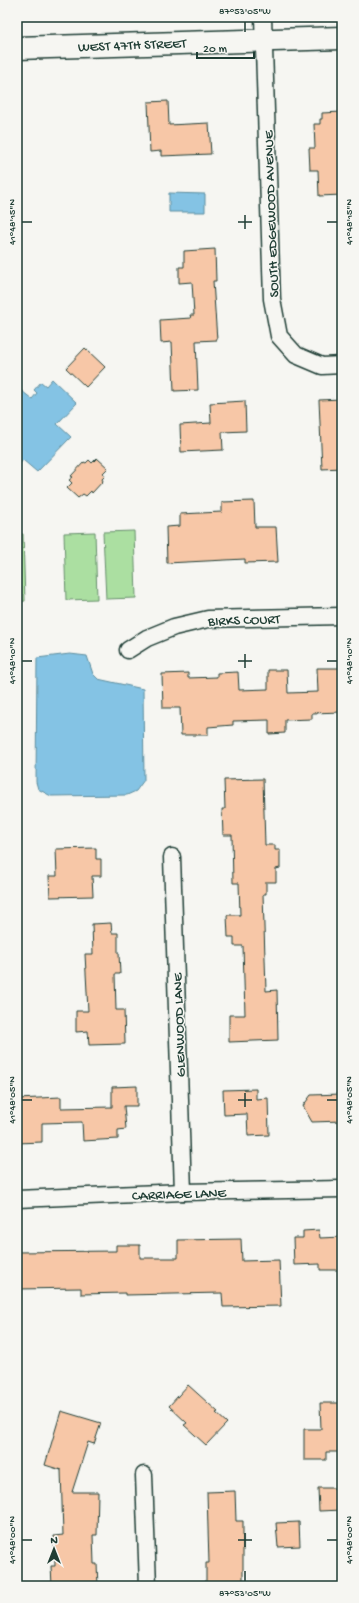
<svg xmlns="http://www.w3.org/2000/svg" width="359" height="1603" font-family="'Gochi Hand',sans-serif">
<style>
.green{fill:#abdfa1;stroke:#658e6a}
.water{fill:#84c3e4;stroke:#5c8d9e}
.building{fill:#f7c7a7;stroke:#1f3d34}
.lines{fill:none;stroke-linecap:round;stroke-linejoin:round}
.street-casing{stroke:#1f3d34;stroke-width:19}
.secondary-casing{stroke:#1f3d34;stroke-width:25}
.street{stroke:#f6f6f2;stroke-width:16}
.secondary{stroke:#f6f6f2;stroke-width:22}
.ticks{fill:none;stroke:#1f3d34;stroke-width:1.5}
.labels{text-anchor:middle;stroke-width:3;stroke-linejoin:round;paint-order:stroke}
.street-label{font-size:14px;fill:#1f3d34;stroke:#f6f6f2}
.neatline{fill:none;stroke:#1f3d34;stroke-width:1.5}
.ticks-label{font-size:10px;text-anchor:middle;fill:#1f3d34}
</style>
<rect width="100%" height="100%" fill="#f6f6f2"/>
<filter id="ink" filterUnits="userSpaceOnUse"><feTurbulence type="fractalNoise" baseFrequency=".025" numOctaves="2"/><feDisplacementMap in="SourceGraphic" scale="8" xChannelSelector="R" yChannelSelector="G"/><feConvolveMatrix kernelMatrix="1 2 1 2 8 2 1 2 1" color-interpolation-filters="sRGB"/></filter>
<g filter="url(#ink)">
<g class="green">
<polygon points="134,531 136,598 106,599 103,532"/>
<polygon points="95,532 97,599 66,600 64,533"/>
<polygon points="17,534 23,534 25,601 17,602"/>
</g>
<g class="water">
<polygon points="169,193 205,194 205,212 169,212"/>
<polygon points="52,379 77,403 57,424 71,437 37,472 23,460 17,467 17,389 18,388 32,399 37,393 34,390 41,382 46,386"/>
<polygon points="70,654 87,656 93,674 98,679 143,689 144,780 136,791 127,795 51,796 38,789 36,782 37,658"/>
</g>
<g class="building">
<polygon points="168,101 169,125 209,123 211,154 161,156 161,151 150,152 148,102"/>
<polygon points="342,112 342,195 319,196 318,170 310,170 309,148 315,148 314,124 320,124 320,119 322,119 322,113"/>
<polygon points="215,249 216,281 213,281 217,340 196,341 198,390 174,391 172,342 161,343 160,320 191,318 190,315 194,315 192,282 179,283 179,267 184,267 184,251"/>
<polygon points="85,348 105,367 86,387 66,368"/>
<polygon points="342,399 342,468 322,469 319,400"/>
<polygon points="245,401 246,431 222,432 223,450 181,452 180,425 211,423 210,403"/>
<polygon points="97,458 108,468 103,473 105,476 102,479 103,481 92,493 91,491 86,496 83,494 78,498 67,488 72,483 69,480 73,477 71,476 84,462 86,463 89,460 92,463"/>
<polygon points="254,501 255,527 276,527 278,562 245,563 245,559 167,563 166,527 180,526 180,514 222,512 222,502"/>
<polygon points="317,668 340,668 340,681 342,681 342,712 312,713 312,719 285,720 285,733 269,734 269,720 233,721 233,725 208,727 208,735 181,735 180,708 163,708 162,674 188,673 188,678 217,677 217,673 238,672 239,690 268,689 268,670 287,670 288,693 318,692"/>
<polygon points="263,779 265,845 275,845 275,850 280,850 280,868 276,869 276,882 266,882 266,894 263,894 266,991 277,990 278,1040 229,1042 229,1015 245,1015 243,946 234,946 234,937 228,937 227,915 240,915 239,883 233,883 232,835 223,835 222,809 225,809 224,780"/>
<polygon points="96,848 96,859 101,859 101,876 92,876 93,896 50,897 49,876 57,876 56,849"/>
<polygon points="111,923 112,933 118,933 118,953 119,953 120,974 115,974 116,1010 124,1010 125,1044 89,1045 88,1031 76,1032 76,1011 88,1011 85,954 93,954 92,924"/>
<polygon points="137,1086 137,1106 124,1106 126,1129 118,1130 118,1139 83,1141 82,1122 42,1123 42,1142 17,1143 17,1099 61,1097 61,1108 112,1107 112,1087"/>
<polygon points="256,1089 256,1099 268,1098 269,1135 248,1136 247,1114 224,1115 223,1090"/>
<polygon points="342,1094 342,1121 312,1122 303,1106 311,1095"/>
<polygon points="319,1230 320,1238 342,1237 342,1270 320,1270 320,1264 294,1265 293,1238 303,1238 303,1231"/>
<polygon points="241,1239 242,1261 279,1260 281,1306 223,1307 222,1293 125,1295 125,1293 81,1294 81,1288 17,1289 17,1252 116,1251 116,1245 140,1245 140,1258 178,1258 178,1240"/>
<polygon points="188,1385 218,1412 216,1413 227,1423 206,1445 184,1425 187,1423 169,1406"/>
<polygon points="320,1403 342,1403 342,1452 326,1452 326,1460 304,1460 304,1429 321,1429"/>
<polygon points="61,1411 101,1423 94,1444 88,1442 72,1492 98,1492 97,1535 93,1535 94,1564 97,1564 98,1586 52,1586 51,1566 55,1566 54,1536 63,1535 61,1470 45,1465"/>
<polygon points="318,1488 342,1488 342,1510 319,1511"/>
<polygon points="235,1491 236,1521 243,1521 243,1586 206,1586 206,1563 209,1563 207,1492"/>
<polygon points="299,1522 300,1546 278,1547 276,1523"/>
</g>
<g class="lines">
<g class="street-casing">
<g id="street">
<polyline points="263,17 272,299 279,336 296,355 322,366 342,365"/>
<polyline points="128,650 147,638 174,627 208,619 342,616"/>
<polyline points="172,857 183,1192"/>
<polyline points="17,1199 183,1192 342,1189"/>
<polyline points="144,1475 148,1586"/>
</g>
</g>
<g class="secondary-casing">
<polyline id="secondary" points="17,48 342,38"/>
</g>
<use href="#street" class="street"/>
<use href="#secondary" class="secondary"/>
</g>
</g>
<path class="ticks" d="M245,22V32M245,215V229M22,222H32M238,222H252M327,222H337M245,654V668M22,661H32M238,661H252M327,661H337M245,1093V1107M22,1100H32M238,1100H252M327,1100H337M245,1533V1547M22,1540H32M238,1540H252M327,1540H337M245,1571V1581"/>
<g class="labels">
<g class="street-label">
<text transform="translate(132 44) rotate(-2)" y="5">WEST 47TH STREET</text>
<text transform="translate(270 214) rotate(-92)" y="5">SOUTH EDGEWOOD AVENUE</text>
<text transform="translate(244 619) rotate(-2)" y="5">BIRKS COURT</text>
<text transform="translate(178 1025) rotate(-92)" y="5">GLENWOOD LANE</text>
<text transform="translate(179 1193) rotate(-2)" y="5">CARRIAGE LANE</text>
</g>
</g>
<rect width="359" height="1603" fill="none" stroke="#f6f6f2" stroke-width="44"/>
<g transform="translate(54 1549)" stroke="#f6f6f2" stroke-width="3" paint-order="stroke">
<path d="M0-3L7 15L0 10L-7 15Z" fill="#1f3d34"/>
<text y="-6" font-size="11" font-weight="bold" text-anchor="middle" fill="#1f3d34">N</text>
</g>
<path d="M197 52v6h57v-6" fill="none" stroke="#1f3d34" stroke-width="2"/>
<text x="203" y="52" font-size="12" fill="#1f3d34" stroke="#f6f6f2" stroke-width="3" paint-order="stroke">20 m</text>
<rect x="22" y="22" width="315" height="1559" class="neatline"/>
<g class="ticks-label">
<text x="245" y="14">87°53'05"W</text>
<text transform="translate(11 222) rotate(-90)" y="4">41°48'15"N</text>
<text transform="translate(348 222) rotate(-90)" y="4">41°48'15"N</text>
<text transform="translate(11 661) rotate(-90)" y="4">41°48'10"N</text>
<text transform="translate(348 661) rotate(-90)" y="4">41°48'10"N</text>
<text transform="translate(11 1100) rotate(-90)" y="4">41°48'05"N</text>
<text transform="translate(348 1100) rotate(-90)" y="4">41°48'05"N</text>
<text transform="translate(11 1540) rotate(-90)" y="4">41°48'00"N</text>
<text transform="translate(348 1540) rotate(-90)" y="4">41°48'00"N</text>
<text x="245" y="1596">87°53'05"W</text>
</g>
</svg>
